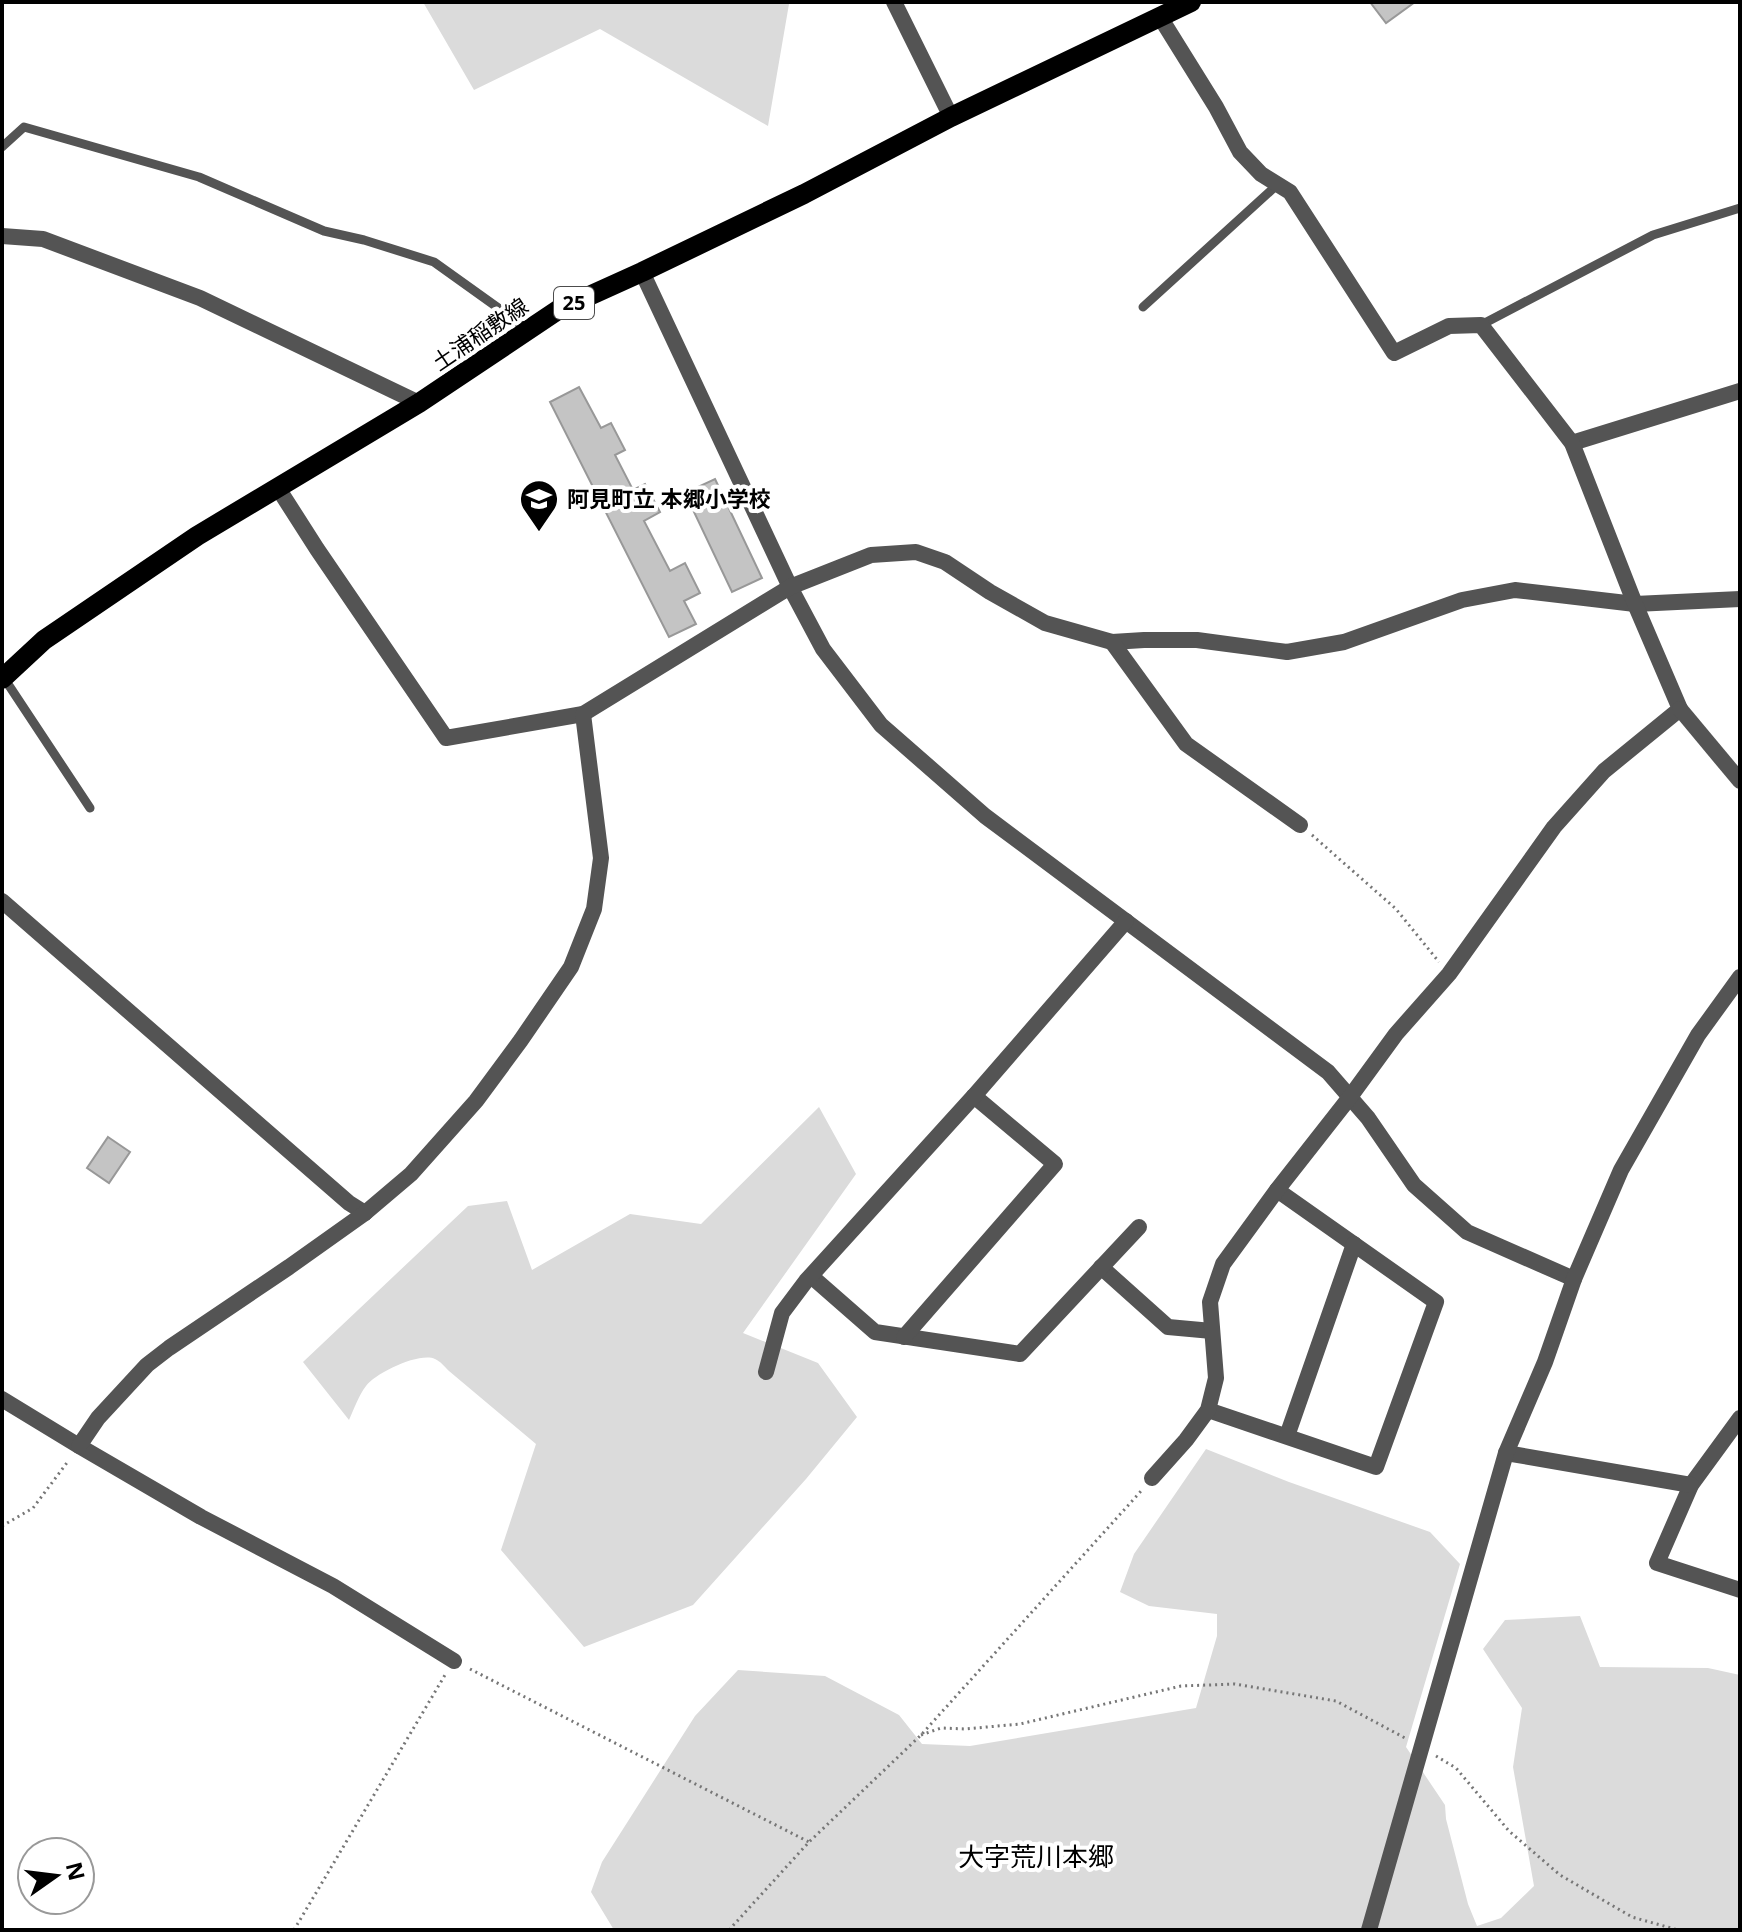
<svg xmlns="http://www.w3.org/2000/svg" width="1742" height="1932" font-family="'Noto Sans','Noto Sans JP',sans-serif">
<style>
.green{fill:#dbdbdb}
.building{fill:#c4c4c4;stroke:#989898;stroke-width:2}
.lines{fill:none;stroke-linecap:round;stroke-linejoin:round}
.path{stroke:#767676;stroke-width:3;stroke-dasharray:2 4;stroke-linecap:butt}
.service{stroke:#545454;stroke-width:9}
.minor{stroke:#545454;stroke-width:16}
.tertiary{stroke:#545454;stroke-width:16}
.primary{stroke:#000;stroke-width:20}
.labels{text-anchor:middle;stroke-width:8;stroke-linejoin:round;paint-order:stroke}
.shield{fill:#fff;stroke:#4c4c4c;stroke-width:2}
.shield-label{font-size:20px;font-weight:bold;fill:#000}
.street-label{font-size:22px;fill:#000;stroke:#fff}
.poi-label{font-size:22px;font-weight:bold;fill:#000;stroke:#fff;text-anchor:start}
.quarter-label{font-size:26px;fill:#000;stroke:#fff}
</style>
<rect width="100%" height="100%" fill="#fff"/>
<g class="green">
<polygon points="423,2 793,2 789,4 768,126 600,29 474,90"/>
<path d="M819,1107L856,1174L743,1333L818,1363L857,1417L806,1479L693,1605L584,1647L501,1550L536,1444L449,1371C445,1367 440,1361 435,1359C419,1352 376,1373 366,1386C359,1395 354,1409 349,1420L303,1362L468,1206L507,1201L532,1270L630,1214L701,1224Z"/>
<polygon points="1206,1449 1289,1482 1430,1532 1460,1564 1406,1747 1445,1805 1446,1819 1468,1904 1477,1926 1501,1918 1534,1886 1513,1767 1522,1708 1483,1649 1505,1620 1580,1616 1600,1667 1708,1668 1740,1675 1740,1930 614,1930 591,1892 602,1862 695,1716 738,1670 825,1676 899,1715 922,1744 970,1746 1196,1708 1217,1636 1217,1614 1149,1606 1120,1592 1134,1554"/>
</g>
<g class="building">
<polygon points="1370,2 1415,2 1386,23"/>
<polygon points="579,387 601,428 611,423 625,450 615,455 633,490 645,484 660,512 644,521 670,571 685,563 700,593 684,601 696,624 669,637 550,402"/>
<polygon points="715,479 762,578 732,592 685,493"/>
<polygon points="108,1137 130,1152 109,1183 87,1168"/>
</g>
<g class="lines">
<g class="path">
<polyline points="1312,835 1396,909 1439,962"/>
<polyline points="2,1526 33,1508 69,1460"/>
<polyline points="470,1669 809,1842"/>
<polyline points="921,1735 941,1728 965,1729 1020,1724 1181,1686 1235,1684 1336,1701 1405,1738"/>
<polyline points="1436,1756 1456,1768 1509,1831 1560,1875 1632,1917 1678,1930"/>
<polyline points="294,1930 445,1675"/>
<polyline points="729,1930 809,1842 921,1735 1142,1490"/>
</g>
<g class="service">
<polyline points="2,147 24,127 199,177 324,231 364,240 434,262 529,330"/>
<polyline points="1143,307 1278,184"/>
<polyline points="1481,325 1653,235 1740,208"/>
<polyline points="4,678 90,808"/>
</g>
<g class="minor">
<polyline points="894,2 951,117"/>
<polyline points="2,236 43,239 200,298 419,403"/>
<polyline points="642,272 790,587 823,649 881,725 985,816 1328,1072 1368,1118 1414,1185 1467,1232 1574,1279"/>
<polyline points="1572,443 1740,391"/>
<polyline points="278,488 317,549 446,738 583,714 790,587 871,555 916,552 945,562 990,592 1045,623 1112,642 1144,640 1197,640 1287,652 1344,642 1462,600 1515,590 1635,604 1740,599"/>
<polyline points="1112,642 1186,744 1300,825"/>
<polyline points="2,901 349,1203 365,1213"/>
<polyline points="1101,1267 1168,1327 1212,1331"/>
<polyline points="811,1276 875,1332 1020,1354 1139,1227"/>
<polyline points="904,1337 1055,1164 974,1096"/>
<polyline points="766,1372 782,1313 806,1281 974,1096 1126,921"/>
<polyline points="2,1399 79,1446 201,1517 333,1586 454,1661"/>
<polyline points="1208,1410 1376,1467 1436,1302 1277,1190"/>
<polyline points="1740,1418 1691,1485 1657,1563 1740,1590"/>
<polyline points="1287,1436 1354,1244"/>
<polyline points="79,1446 98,1418 147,1365 169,1348 289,1267 365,1213 411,1174 476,1101 521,1040 571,967 594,909 601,858 583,714"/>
<polyline points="1506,1453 1691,1485"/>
<polyline points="1152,1478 1186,1440 1208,1410 1216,1378 1210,1302 1223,1264 1277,1190 1350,1097 1396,1034 1449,974 1554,827 1604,771 1680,709 1635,604 1572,443 1481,325 1449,326 1394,353 1290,192 1261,174 1240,152 1216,107 1160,17"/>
</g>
<g class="tertiary">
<polyline points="1680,709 1740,781"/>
<polyline points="1369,1930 1506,1453 1545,1362 1574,1279 1621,1170 1698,1035 1740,977"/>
</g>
<polyline class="primary" points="2,679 44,640 197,536 419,403 558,310 642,272 804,194 951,117 1191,2"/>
</g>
<defs>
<g id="school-pin" transform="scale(2)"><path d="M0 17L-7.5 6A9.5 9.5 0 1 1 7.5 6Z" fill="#000" stroke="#fff"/><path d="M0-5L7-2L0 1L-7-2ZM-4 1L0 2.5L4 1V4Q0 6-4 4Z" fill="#fff"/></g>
</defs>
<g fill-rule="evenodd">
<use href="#school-pin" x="539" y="499"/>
</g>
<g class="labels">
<rect class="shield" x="554" y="287" width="40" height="32" rx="6"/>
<g class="shield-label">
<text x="574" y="310">25</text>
</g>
<g class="street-label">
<text transform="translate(480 334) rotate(-34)" y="8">土浦稲敷線</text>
</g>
<g class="poi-label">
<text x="567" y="507">阿見町立 本郷小学校</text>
</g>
<g class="quarter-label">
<text x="1036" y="1866">大字荒川本郷</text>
</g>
</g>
<rect width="1742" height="1932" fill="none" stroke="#000000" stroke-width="8"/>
<g transform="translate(56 1876) rotate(76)"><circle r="38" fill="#ffffff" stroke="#999999" stroke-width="2"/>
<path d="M0-6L14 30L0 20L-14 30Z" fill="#000000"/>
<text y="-12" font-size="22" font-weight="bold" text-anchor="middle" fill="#000000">N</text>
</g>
</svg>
